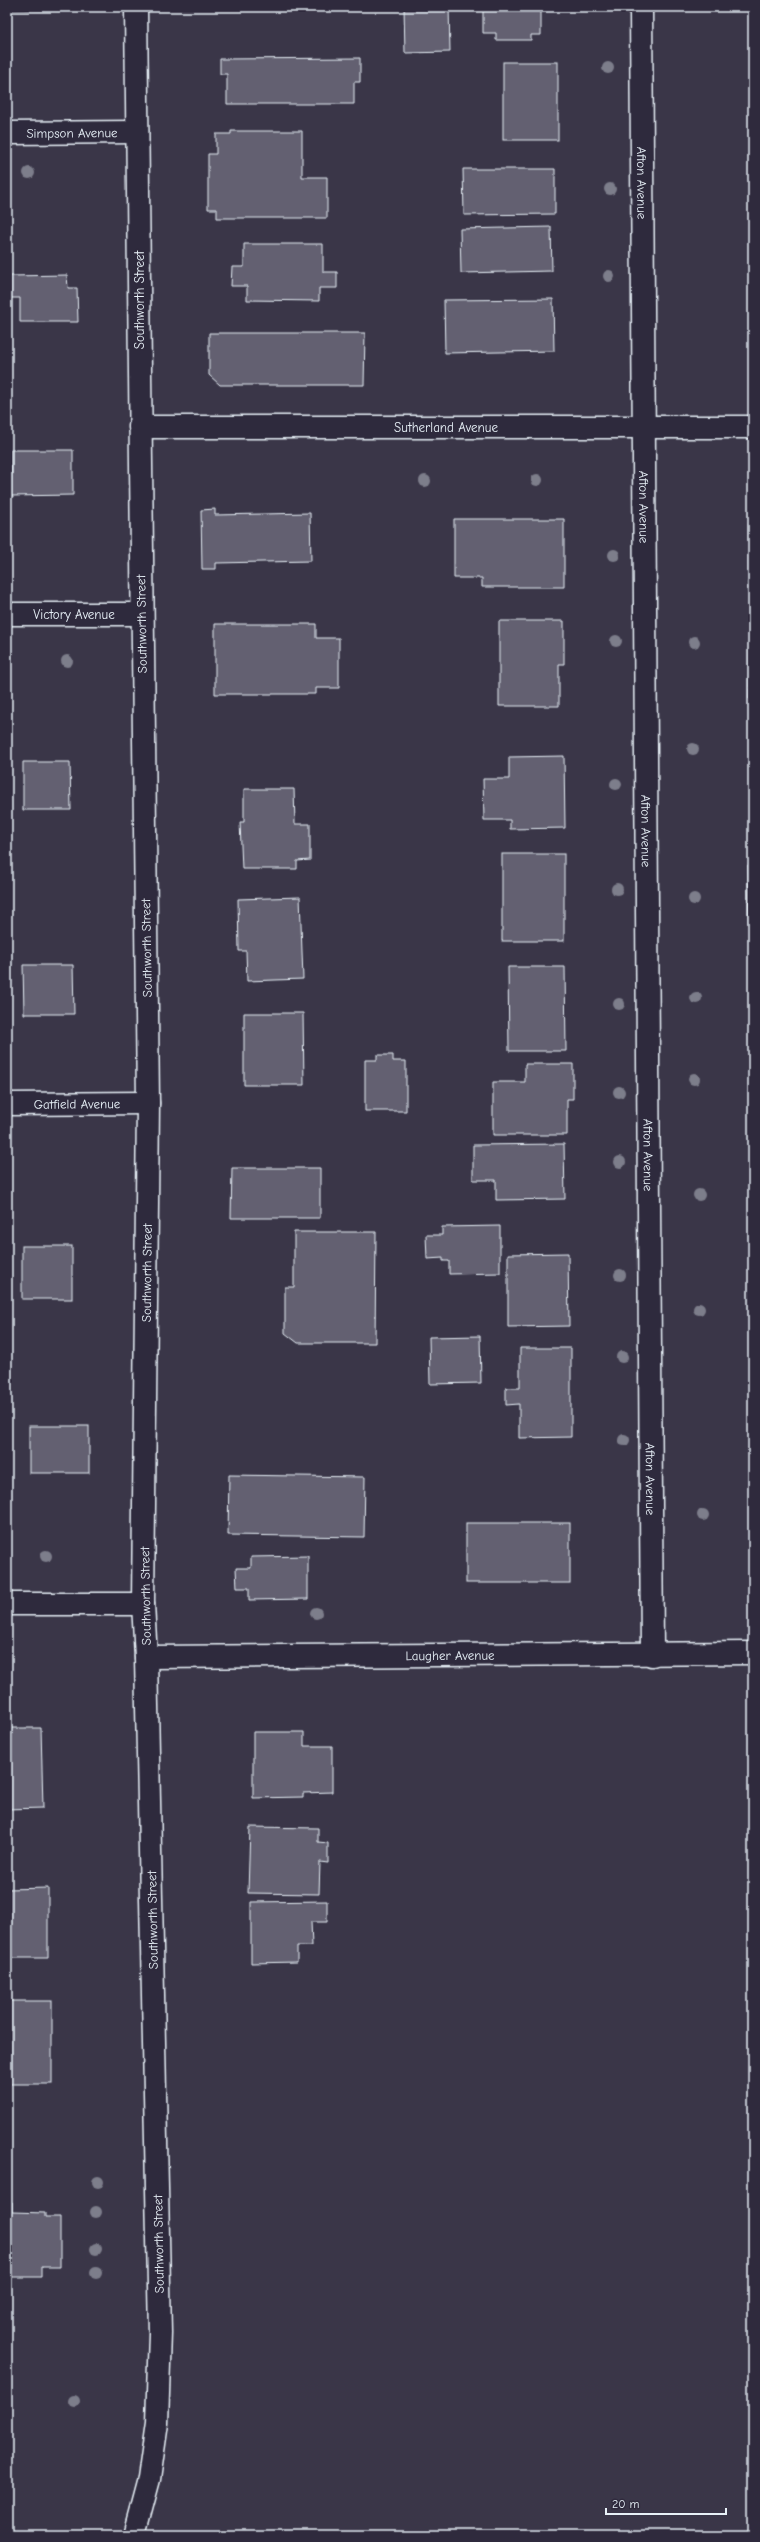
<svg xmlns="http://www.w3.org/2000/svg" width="760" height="2542" font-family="'Comic Neue',sans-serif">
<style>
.building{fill:#636171;stroke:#e8f1f8}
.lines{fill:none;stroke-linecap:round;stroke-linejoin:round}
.street-casing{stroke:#e8f1f8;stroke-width:25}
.secondary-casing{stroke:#e8f1f8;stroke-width:25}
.street{stroke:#2f2a3d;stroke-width:22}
.secondary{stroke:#2f2a3d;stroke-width:22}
.tree{fill:#7d7e8b}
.labels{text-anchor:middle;stroke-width:3.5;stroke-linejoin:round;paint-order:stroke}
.street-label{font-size:13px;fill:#e8f1f8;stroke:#2f2a3d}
</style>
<rect width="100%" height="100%" fill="#3a3648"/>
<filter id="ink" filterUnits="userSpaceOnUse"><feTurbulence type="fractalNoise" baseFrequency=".025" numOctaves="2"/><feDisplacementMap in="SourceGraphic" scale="8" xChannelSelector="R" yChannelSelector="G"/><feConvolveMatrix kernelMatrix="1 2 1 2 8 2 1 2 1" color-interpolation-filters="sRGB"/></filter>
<g filter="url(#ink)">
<g class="building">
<polygon points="8,7 69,7 69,11 8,9"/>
<polygon points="404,7 449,7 450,52 405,53"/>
<polygon points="483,7 541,7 541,35 531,35 531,40 496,40 496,33 483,33"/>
<polygon points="360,58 360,82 354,82 354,104 227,104 227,74 220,74 220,59"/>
<rect x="503" y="62" width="55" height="78"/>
<polygon points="231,131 302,131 302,177 327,177 327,218 217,218 217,209 208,209 208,154 216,154 216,134 231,134"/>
<polygon points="463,169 555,169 555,214 464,215"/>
<polygon points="551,227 552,271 461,273 460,229"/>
<polygon points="244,244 323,244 323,272 337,272 337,288 319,288 319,301 247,300 247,286 231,286 232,267 244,267"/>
<polygon points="67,275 68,288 77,288 78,322 20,322 20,298 10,298 10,276"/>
<polygon points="553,299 554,351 445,353 444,300"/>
<polygon points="209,333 365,333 364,385 220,385 209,375"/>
<polygon points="11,450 73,450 73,495 11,496"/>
<polygon points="215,509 215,515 310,513 311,561 216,563 216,569 202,569 201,510"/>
<polygon points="454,519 564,519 564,587 482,587 482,578 454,578"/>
<rect x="749" y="524" width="4" height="79"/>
<polygon points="499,621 564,621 564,664 559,664 559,706 499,706"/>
<polygon points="750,621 753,621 753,699 749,699"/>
<polygon points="215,624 316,624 316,638 339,638 339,688 316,688 316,694 215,694"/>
<polygon points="751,733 753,733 752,792"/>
<polygon points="564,756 565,828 510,829 510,820 484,820 483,779 509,779 509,757"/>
<polygon points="23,762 70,762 71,810 23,810"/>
<polygon points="244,789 294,789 295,824 310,824 310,860 297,861 297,869 242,869 240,822 244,822"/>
<rect x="502" y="854" width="62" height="87"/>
<polygon points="748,865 753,865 753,940 749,940"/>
<polygon points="300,897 303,979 247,981 246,951 239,951 238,899"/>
<polygon points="23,965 73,965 74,1014 24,1014"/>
<polygon points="508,967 565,967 566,1051 509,1051"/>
<polygon points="244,1013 303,1013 304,1085 244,1085"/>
<polygon points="377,1055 393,1055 393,1061 406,1061 406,1111 365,1111 365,1060 377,1060"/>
<polygon points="525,1064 573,1064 573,1099 567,1099 567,1135 493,1135 493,1082 525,1082"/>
<polygon points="564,1144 565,1199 496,1200 496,1180 473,1180 473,1145"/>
<polygon points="232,1168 320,1168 320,1218 231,1218"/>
<polygon points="500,1226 500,1273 449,1274 449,1261 443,1261 443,1258 427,1259 426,1235 442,1235 442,1227"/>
<polygon points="294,1232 376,1232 375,1343 298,1343 285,1333 285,1287 294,1287"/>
<rect x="22" y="1246" width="50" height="53"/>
<polygon points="568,1253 569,1326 508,1327 508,1254"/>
<polygon points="750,1324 753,1324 753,1370 751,1370"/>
<polygon points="480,1336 481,1383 430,1384 429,1337"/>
<polygon points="520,1348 571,1348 571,1437 519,1438 519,1404 506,1405 506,1388 520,1388"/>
<rect x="29" y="1426" width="60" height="47"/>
<polygon points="229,1475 365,1477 364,1537 228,1535"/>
<rect x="466" y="1523" width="104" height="60"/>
<polygon points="308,1556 308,1599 249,1600 249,1588 237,1588 236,1568 251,1568 251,1557"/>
<polygon points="7,1728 41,1728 43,1808 7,1809"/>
<polygon points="253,1732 304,1732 304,1746 332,1746 332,1792 303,1793 303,1797 253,1798"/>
<polygon points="250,1827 318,1828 318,1842 328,1843 328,1863 320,1862 319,1894 248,1893"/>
<polygon points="48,1888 48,1958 7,1958 7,1889"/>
<polygon points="327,1901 327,1922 311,1922 312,1946 297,1946 297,1962 251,1963 251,1902"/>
<rect x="7" y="2001" width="45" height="83"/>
<polygon points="7,2202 12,2202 12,2212 45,2213 45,2217 60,2217 60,2267 42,2267 42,2277 7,2277"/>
</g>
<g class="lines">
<g class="street-casing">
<g id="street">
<path id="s1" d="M641,7L652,1655"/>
<path id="s2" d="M7,133L137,132"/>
<path id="s3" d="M140,427H753"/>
<path id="s4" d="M7,614H141"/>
<path id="s5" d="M7,1104L148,1103"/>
<polyline points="7,1604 143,1604"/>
<path id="s6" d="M146,1657L753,1653"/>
</g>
</g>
<g class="secondary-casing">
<g id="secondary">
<path id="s7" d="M134,2535L149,2479L157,2423L160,2333L146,1657L143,1604L148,1103L136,7"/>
</g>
</g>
<use href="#street" class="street"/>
<use href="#secondary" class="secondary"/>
</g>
<g class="tree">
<circle cx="608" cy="68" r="6"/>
<circle cx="29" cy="173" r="6"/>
<circle cx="610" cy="189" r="6"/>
<circle cx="609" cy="276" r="6"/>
<circle cx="537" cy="480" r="6"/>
<circle cx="425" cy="481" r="6"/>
<circle cx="614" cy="555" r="6"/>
<circle cx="616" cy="641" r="6"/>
<circle cx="694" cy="642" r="6"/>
<circle cx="67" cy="661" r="6"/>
<circle cx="693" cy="749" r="6"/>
<circle cx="616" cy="784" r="6"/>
<circle cx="617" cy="889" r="6"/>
<circle cx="694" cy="899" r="6"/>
<circle cx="696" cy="998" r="6"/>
<circle cx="619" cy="1004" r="6"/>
<circle cx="694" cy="1079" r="6"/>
<circle cx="619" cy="1092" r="6"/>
<circle cx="620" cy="1162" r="6"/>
<circle cx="699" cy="1195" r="6"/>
<circle cx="620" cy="1275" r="6"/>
<circle cx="699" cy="1309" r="6"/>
<circle cx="622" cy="1357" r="6"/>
<circle cx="624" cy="1440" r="6"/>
<circle cx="703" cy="1515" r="6"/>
<circle cx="46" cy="1556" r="6"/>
<circle cx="316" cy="1613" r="6"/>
<circle cx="98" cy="2182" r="6"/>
<circle cx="96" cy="2212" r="6"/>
<circle cx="96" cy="2249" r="6"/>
<circle cx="96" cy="2273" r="6"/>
<circle cx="74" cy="2401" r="6"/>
</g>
</g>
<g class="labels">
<g class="street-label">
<text dy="5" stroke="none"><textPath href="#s2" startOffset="65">Simpson Avenue</textPath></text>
<text dy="5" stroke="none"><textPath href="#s1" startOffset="176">Afton Avenue</textPath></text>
<text transform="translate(139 300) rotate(-90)" y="5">Southworth Street</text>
<text dy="5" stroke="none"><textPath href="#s3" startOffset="306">Sutherland Avenue</textPath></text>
<text dy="5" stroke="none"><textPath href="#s1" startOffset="500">Afton Avenue</textPath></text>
<text dy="5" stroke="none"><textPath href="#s4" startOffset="67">Victory Avenue</textPath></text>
<text transform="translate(141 624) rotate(-91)" y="5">Southworth Street</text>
<text dy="5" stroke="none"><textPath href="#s1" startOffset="824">Afton Avenue</textPath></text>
<text transform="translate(146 948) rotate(-91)" y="5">Southworth Street</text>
<text dy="5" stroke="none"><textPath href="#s5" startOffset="70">Gatfield Avenue</textPath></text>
<text dy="5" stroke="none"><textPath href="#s1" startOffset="1148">Afton Avenue</textPath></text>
<text dy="5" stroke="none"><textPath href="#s7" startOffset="1265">Southworth Street</textPath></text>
<text dy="5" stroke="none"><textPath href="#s1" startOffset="1472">Afton Avenue</textPath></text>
<text transform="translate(145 1596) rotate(-91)" y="5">Southworth Street</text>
<text dy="5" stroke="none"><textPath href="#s6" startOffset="304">Laugher Avenue</textPath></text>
<text transform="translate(152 1920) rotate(-91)" y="5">Southworth Street</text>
<text transform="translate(158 2244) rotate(-91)" y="5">Southworth Street</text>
</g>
</g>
<rect width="760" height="2542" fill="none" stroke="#2f2a3d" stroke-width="24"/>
<rect x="12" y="12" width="736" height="2518" fill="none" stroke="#e8f1f8" stroke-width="1.5" filter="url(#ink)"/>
<path d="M606 2508v6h120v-6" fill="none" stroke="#e8f1f8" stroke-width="2"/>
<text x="612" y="2508" font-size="12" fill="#e8f1f8" stroke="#2f2a3d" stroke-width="3" paint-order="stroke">20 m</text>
</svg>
